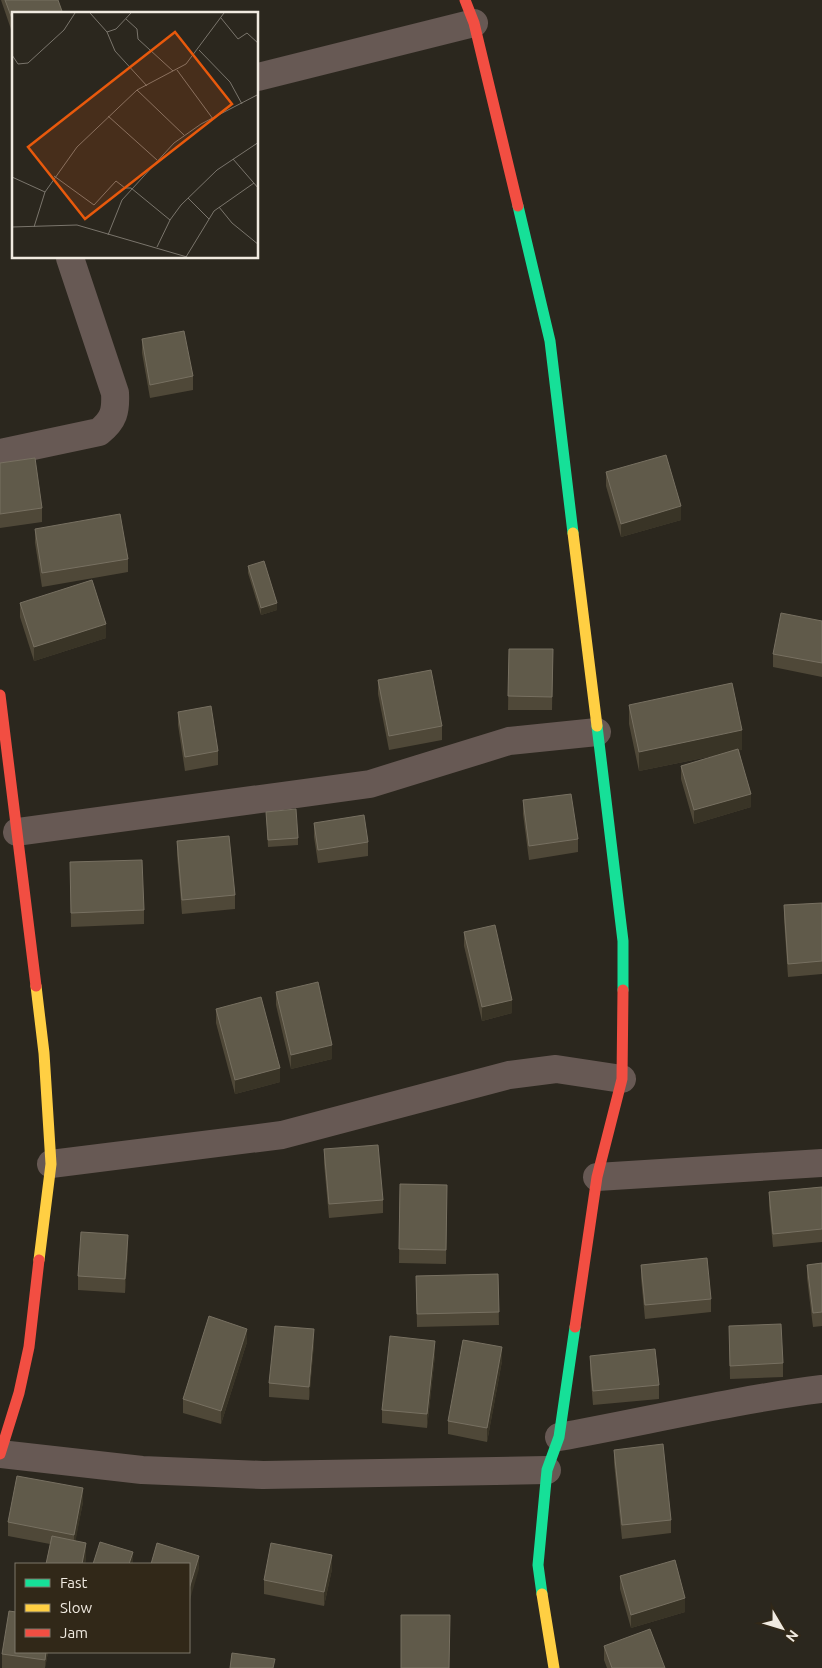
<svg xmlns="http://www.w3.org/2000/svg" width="822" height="1668" font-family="Ubuntu,sans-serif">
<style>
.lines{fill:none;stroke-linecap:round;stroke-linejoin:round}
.street{stroke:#675954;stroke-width:28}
.fast{stroke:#16e098;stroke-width:11}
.slow{stroke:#ffcf43;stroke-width:11}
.jam{stroke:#f24e42;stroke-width:11}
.wall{fill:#4f4838}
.shaded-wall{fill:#393426}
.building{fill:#605a4a;stroke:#777061}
.inset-road{fill:none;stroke:#7a756c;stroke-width:1}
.view{fill:#e8590c;fill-opacity:0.15;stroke:#e8590c;stroke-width:2.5}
.inset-edge{fill:none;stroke:#f0eae0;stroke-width:2.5}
</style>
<rect width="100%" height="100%" fill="#2b271e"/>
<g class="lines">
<g class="street">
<polyline points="258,77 474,23"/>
<path d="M0,453L99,432C114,420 116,411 115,393L70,258"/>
<polyline points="17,832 370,784 509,741 597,732"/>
<polyline points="51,1164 282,1135 509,1075 556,1069 622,1079"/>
<polyline points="597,1177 822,1163"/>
<path d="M559,1437C647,1421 734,1400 822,1389"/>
<polyline points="0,1454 142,1470 263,1475 547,1470"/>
</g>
<g class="fast">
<polyline points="518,206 550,341 573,533"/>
<polyline points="597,726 623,941 623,990"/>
<polyline points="542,1594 538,1565 547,1470 559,1437 575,1327"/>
</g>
<g class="slow">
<polyline points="573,533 597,726"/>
<polyline points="36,986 44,1053 51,1164 39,1260"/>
<polyline points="542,1594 554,1668"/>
</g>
<g class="jam">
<polyline points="465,0 474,23 518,206"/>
<polyline points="0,695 36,986"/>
<polyline points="575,1327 597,1177 622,1079 623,990"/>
<polyline points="0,1454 19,1393 29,1347 39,1260"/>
</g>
</g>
<g class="wall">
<polygon points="1,0 58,0 14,14 14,38"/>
<polygon points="142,339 193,376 193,390 150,398 142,353"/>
<polygon points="0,463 42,508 42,522 0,528"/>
<polygon points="606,472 681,520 621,537 606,486"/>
<polygon points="35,529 128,559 128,572 42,587 35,543"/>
<polygon points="248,566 277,610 261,615 248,573"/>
<polygon points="20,603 106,638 34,661 20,617"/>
<polygon points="822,621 822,677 773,667 773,654"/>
<polygon points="509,649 553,649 552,710 508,710"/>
<polygon points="378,680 442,726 442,740 389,750 378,694"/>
<polygon points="629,705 742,750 739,750 751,807 694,824 681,779 681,766 723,754 639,771 629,724"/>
<polygon points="178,712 218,751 218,765 185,771 178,725"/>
<polygon points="523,800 578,839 578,852 529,860 523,814"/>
<polygon points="266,812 298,838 298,845 268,847"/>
<polygon points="314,823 368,842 368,856 318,863 314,837"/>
<polygon points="177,841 235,895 235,909 182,914 177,855"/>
<polygon points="70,862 144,910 144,924 71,927"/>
<polygon points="822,903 822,974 788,977 784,919 784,905"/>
<polygon points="464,932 512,1013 482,1021 464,946"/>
<polygon points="276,992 332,1059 291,1069 276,1005"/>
<polygon points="216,1009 280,1082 235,1094 216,1023"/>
<polygon points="324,1149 383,1200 383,1213 329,1218 324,1163"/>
<polygon points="400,1184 447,1185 446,1264 399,1263"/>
<polygon points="822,1187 822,1242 773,1247 769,1206 769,1192"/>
<polygon points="128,1249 125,1293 78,1290 78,1276"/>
<polygon points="822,1263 822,1326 813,1327 807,1278 807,1265"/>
<polygon points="641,1265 711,1299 711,1312 645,1319 641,1278"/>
<polygon points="498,1274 499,1325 417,1327 416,1276"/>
<polygon points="729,1326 783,1363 783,1377 730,1379"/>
<polygon points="247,1342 221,1424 183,1413 183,1399"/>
<polygon points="314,1343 309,1400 269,1397 269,1383"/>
<polygon points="435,1355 427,1428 382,1423 382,1410"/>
<polygon points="590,1356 659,1385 659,1399 593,1405 590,1370"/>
<polygon points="502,1361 487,1442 448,1434 448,1421"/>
<polygon points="614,1450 671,1520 671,1533 622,1539 614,1463"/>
<polygon points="83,1502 75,1541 86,1557 85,1564 46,1564 50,1544 8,1536 8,1522"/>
<polygon points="332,1569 324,1606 264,1594 264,1580"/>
<polygon points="620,1576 685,1612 631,1628 620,1589"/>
<polygon points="604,1646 665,1668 607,1668 604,1660"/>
<polygon points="48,1652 45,1668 2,1668 2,1654"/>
</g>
<g class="shaded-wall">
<polygon points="681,506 681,520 621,537 621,524"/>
<polygon points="277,603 277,610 261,615 261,608"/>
<polygon points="106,624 106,638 34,661 34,647"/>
<polygon points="742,730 742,750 639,771 639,752"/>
<polygon points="751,794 751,807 694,824 694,810"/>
<polygon points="512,1000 512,1013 482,1021 482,1007"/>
<polygon points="332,1045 332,1059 291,1069 291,1055"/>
<polygon points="280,1068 280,1082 235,1094 235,1080"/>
<polygon points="128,1235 128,1249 125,1293 125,1279"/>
<polygon points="247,1329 247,1342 221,1424 221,1411"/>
<polygon points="314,1329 314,1343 309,1400 309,1387"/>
<polygon points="435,1341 435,1355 427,1428 427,1414"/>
<polygon points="502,1347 502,1361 487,1442 487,1428"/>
<polygon points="83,1488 83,1502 74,1549 74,1535"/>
<polygon points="86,1543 86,1557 85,1564 82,1564"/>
<polygon points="133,1552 133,1564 129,1564"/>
<polygon points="332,1555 332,1569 324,1606 324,1592"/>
<polygon points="199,1556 199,1569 189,1603 189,1589"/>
<polygon points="685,1598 685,1612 631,1628 631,1615"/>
<polygon points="46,1652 48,1652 45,1668"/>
</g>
<g class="building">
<polygon points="5,0 58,0 63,14 14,14 14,24"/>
<polygon points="184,331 193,376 150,385 142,339"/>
<polygon points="666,455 681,506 621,524 606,472"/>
<polygon points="35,458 42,508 0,514 0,463"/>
<polygon points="120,514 128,559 42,573 35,529"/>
<polygon points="264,561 277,603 261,608 248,566"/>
<polygon points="92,580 106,624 34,647 20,603"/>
<polygon points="781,613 822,621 822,663 773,654"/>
<polygon points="509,649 553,649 552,697 508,696"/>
<polygon points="431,670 442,726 389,736 378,680"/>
<polygon points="732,683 742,730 639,752 629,705"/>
<polygon points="211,706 218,751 185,757 178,712"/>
<polygon points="738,749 751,794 694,810 681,766"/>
<polygon points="571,794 578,839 529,846 523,800"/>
<polygon points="296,809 298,838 268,840 266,812"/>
<polygon points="364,815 368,842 318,850 314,823"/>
<polygon points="229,836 235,895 182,900 177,841"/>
<polygon points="142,860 144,910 71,913 70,862"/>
<polygon points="822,903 822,961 788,964 784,905"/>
<polygon points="495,925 512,1000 482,1007 464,932"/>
<polygon points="318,982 332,1045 291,1055 276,992"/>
<polygon points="261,997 280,1068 235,1080 216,1009"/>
<polygon points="378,1145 383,1200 329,1204 324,1149"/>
<polygon points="400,1184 447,1185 446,1250 399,1249"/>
<polygon points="822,1187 822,1229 773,1234 769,1192"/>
<polygon points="81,1232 128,1235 125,1279 78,1276"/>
<polygon points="707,1258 711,1299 645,1305 641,1265"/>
<polygon points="822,1263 822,1312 813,1313 807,1265"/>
<polygon points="498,1274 499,1312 417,1314 416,1276"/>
<polygon points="209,1316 247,1329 221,1411 183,1399"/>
<polygon points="781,1324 783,1363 730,1366 729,1326"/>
<polygon points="275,1326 314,1329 309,1387 269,1383"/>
<polygon points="390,1336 435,1341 427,1414 382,1410"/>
<polygon points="463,1340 502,1347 487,1428 448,1421"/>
<polygon points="655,1349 659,1385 593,1391 590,1356"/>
<polygon points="663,1444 671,1520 622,1525 614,1450"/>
<polygon points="17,1476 83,1488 74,1535 8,1522"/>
<polygon points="52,1536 86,1543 82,1564 46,1564"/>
<polygon points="100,1542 133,1552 129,1564 93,1564"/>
<polygon points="157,1543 199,1556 189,1589 189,1564 151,1564"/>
<polygon points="271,1543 332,1555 324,1592 264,1580"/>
<polygon points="675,1560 685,1598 631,1615 620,1576"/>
<polygon points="9,1611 16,1612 16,1652 46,1652 45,1660 2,1654"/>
<polygon points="401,1615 450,1615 449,1668 401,1668"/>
<polygon points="650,1629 665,1668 612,1668 604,1646"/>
<polygon points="232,1653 275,1659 273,1668 230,1668"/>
</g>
<g transform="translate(12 12)">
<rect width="246" height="246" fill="#2b271e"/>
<path class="inset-road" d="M78,1L95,20L103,39L135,74M209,6L226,27L235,21L247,32M114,7L125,17L126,27L161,59M95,20L104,17L119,1M187,38L218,70L230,92M0,43L6,52L16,51L52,18L63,1M165,58L201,107M125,78L172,123M96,104L145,148M221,147L247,177M42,164L82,193L104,169L113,176H119L158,208L169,193L205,158L247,130M0,165L33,180M176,186L197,207M207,195L220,211L247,233M0,215L65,213L175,245M22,215L33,180L65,135L125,78L174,52L212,1M96,223L110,188L162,131L189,112L247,82M145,235L158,208M174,245L202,199L242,171"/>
<path class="view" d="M163,20L220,92L73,207L16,135Z"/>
<rect width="246" height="246" class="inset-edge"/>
</g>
<rect x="15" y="1563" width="175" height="90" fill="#312818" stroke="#7d7668"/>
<rect x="25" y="1579" width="25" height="8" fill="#16e098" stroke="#7d7668"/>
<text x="60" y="1588" font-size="15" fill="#f0eae0">Fast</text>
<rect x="25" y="1604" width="25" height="8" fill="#ffcf43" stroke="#7d7668"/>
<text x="60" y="1613" font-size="15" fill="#f0eae0">Slow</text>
<rect x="25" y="1629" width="25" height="8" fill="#f24e42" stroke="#7d7668"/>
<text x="60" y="1638" font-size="15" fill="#f0eae0">Jam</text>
<g transform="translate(782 1628) rotate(128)" stroke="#312818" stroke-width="4" paint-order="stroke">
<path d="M0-4L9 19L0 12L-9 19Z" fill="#f0eae0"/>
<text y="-8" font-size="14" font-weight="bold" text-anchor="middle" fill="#f0eae0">N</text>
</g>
</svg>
